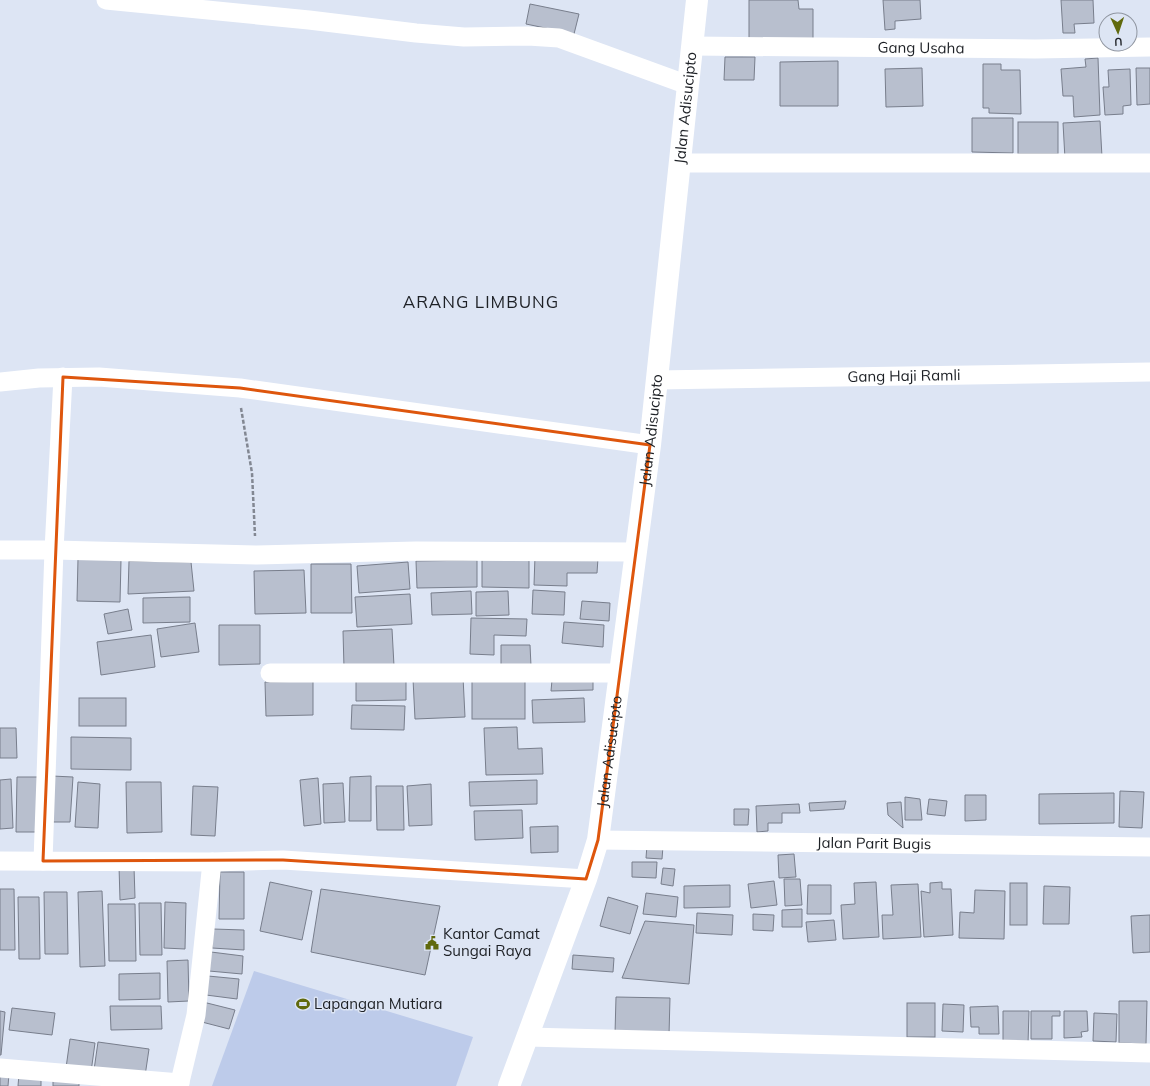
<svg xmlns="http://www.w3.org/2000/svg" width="1150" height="1086" font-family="Mulish,sans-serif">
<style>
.green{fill:#bdcbea}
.building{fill:#b8bfce;stroke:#787e8c}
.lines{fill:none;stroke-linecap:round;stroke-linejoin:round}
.path{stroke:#828792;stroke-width:2.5;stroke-dasharray:4 2;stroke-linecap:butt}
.minor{stroke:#fff;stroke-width:19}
.major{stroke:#fff;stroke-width:22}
.marked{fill:none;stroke:#de560d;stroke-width:3;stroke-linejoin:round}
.labels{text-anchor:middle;stroke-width:3;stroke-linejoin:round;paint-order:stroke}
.street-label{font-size:15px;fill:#1d2025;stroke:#dde5f4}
.poi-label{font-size:15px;fill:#1d2025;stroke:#dde5f4;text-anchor:start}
.quarter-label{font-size:17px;letter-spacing:1px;fill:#1d2025;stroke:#dde5f4}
</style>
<rect width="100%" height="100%" fill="#dde5f4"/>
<polygon class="green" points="254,971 473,1037 456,1086 212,1086"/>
<g class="building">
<polygon points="749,0 798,0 799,9 813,9 813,43 749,43"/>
<polygon points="883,0 920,0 921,19 895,21 895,29 885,30"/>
<polygon points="1061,0 1093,0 1094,23 1074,24 1075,33 1063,33"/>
<polygon points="530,4 579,14 574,34 526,24"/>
<polygon points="725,57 755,57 754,80 724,80"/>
<polygon points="1098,58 1100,115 1074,117 1073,96 1063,96 1061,69 1086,67 1085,59"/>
<polygon points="838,61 838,106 780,106 780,62"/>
<polygon points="983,64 1001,64 1001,70 1020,70 1021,114 989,113 989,108 983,108"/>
<polygon points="922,68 923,106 886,107 885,69"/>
<polygon points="1136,68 1150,68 1150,104 1137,105"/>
<polygon points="1130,69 1131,105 1123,106 1123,114 1105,115 1103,87 1109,87 1108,70"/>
<polygon points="972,118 1013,118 1013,153 972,152"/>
<polygon points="1100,121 1102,157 1065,159 1063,123"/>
<rect x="1018" y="122" width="40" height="32"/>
<polygon points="535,556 598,558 597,573 567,573 567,586 534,585"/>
<polygon points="482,558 529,558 529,588 482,587"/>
<polygon points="78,559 121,560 120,602 77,601"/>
<polygon points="477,560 477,587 417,588 416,561"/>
<polygon points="129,561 191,562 194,591 128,594"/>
<polygon points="408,562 410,589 359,593 357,566"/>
<polygon points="311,564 351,564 352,613 311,613"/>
<polygon points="304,570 306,613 255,614 254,571"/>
<polygon points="533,590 565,592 564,615 532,614"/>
<polygon points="471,591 472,614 432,615 431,593"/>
<polygon points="508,591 509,615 476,616 476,592"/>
<polygon points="410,594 412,624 357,627 355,597"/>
<polygon points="190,597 190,622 143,623 143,598"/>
<polygon points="582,601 610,603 609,621 580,619"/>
<polygon points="128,609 132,630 108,634 104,614"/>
<polygon points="471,618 527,619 526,636 494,635 494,655 470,654"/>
<polygon points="564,622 604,625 603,647 562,643"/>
<polygon points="195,623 199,652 161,657 157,629"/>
<polygon points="219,625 260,625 260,664 219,665"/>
<polygon points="392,629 394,666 344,668 343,631"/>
<polygon points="151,635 155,667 101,675 97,642"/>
<polygon points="501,645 530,645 531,666 501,666"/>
<polygon points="463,677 465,717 415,719 413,679"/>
<polygon points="356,680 406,680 406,700 356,701"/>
<polygon points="552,680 593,680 593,690 551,691"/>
<polygon points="313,681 313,715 266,716 265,682"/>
<rect x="472" y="681" width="53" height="38"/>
<rect x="79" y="698" width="47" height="28"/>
<polygon points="584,698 585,722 533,723 532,700"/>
<polygon points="352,705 405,706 404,730 351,729"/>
<polygon points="517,727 518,749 542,748 543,774 486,775 484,728"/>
<polygon points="0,728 16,728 17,758 0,758"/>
<polygon points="71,737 131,738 131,770 71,769"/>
<polygon points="52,776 73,777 70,822 50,822"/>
<polygon points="371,776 371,821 349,821 350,777"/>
<polygon points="17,777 38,777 37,832 16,832"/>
<polygon points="318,778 321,824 304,826 300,780"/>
<polygon points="11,779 13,828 0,829 0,780"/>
<polygon points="537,780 537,804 470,806 469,782"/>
<polygon points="78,782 100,784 98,828 75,827"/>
<polygon points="126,782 161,782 162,832 127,833"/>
<polygon points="343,783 345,822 324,823 323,784"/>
<polygon points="431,784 432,825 409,826 407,786"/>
<polygon points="193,786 218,787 215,836 191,835"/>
<polygon points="376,786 403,786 404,830 377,830"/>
<polygon points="1120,791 1144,792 1142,828 1119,827"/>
<polygon points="1114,793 1114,823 1039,824 1039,794"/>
<polygon points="965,795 986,795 986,820 965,821"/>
<polygon points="905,797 920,799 922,820 905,820"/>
<polygon points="929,799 947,801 945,816 927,814"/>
<polygon points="846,801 844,809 810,811 809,803"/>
<polygon points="901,802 903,828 888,815 887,803"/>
<polygon points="799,804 800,813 782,813 782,823 768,823 768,831 757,832 756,806"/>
<polygon points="734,809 749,809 748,825 734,825"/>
<polygon points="522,810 523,838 475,840 474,811"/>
<polygon points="558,826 558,852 531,853 530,827"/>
<polygon points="647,845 663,846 662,859 646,858"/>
<polygon points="794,854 796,877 779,878 778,855"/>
<polygon points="632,862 657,862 656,878 632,877"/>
<polygon points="119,866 134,867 135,898 120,900"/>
<polygon points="663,868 675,869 673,886 661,884"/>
<polygon points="220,872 244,872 244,919 219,919"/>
<polygon points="784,879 800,879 802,905 785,906"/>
<polygon points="774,881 777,905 751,908 748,884"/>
<polygon points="270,882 312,891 302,940 260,931"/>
<polygon points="876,882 879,937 843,939 841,905 855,904 854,883"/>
<polygon points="942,882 942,889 951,889 953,935 924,937 921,891 930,893 930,883"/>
<rect x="1010" y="883" width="17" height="42"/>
<polygon points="918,884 921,937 883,939 882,915 893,915 891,885"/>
<polygon points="730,885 730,907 684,908 684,886"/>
<polygon points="808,885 831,885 831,914 807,914"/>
<polygon points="1044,886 1070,887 1069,924 1043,924"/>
<polygon points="0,889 14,889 15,950 0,950"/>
<polygon points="321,889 440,906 425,975 311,952"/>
<polygon points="975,890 1005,891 1004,939 959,938 960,912 974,913"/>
<polygon points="102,891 105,966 80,967 78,892"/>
<polygon points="44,892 67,892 68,954 45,954"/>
<polygon points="646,893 678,897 676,917 643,914"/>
<polygon points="18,897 39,897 40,959 19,959"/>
<polygon points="608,897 638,906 630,934 600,926"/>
<polygon points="165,902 186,903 185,949 164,948"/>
<polygon points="139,903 161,903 162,955 140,955"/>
<polygon points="108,904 135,904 136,961 109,961"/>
<polygon points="802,909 802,927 782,927 782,910"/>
<polygon points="697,913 733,915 732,935 696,933"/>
<polygon points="753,914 774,915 773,931 753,930"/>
<polygon points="1150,915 1150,952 1133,953 1131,916"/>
<polygon points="834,920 836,940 808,942 806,922"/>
<polygon points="645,921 694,925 689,984 622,978"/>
<polygon points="213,929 244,930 244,950 212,948"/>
<polygon points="211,952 243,956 242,974 209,971"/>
<polygon points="573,955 614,958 613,972 572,969"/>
<polygon points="188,960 189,1001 168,1002 167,961"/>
<polygon points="160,973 160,999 119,1000 119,974"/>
<polygon points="208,976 239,979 237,999 206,995"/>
<polygon points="616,997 670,998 669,1035 615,1034"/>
<polygon points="1119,1001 1147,1001 1146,1044 1119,1043"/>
<polygon points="203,1002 235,1010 229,1029 198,1021"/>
<rect x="907" y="1003" width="28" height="34"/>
<polygon points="943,1004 964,1005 963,1032 942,1031"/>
<polygon points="110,1006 161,1006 162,1029 111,1030"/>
<polygon points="998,1006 999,1034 979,1034 979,1027 971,1027 970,1007"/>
<polygon points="12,1008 55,1013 52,1035 9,1030"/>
<polygon points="0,1011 5,1012 1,1055 0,1055"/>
<polygon points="1003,1011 1029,1011 1028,1044 1003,1044"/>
<polygon points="1031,1011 1060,1011 1060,1016 1052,1016 1052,1039 1031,1039"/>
<polygon points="1064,1011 1087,1011 1088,1031 1081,1032 1082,1037 1064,1038"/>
<polygon points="1094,1013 1117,1014 1116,1042 1093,1041"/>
<polygon points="70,1039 95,1043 91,1072 66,1068"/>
<polygon points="98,1042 149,1049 145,1076 94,1070"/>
<polygon points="0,1073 9,1074 8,1086 0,1086"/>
<polygon points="19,1074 41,1075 41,1086 18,1086"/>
<polygon points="53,1081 79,1082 79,1086 53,1086"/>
</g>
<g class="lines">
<polyline class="path" points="241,408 252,473 255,536"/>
<g class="minor">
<polyline points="106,0 309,20 416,33 464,37 528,36 559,38 688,85"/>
<path id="s1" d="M692,46L1035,49L1150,47"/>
<polyline points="680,163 1150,163"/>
<path id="s2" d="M657,380L1150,372"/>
<polyline points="0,382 39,378 99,377 240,388 650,445"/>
<polyline points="0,550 54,550 257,555 416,551 635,552"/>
<polyline points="270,673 619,673"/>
<path id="s3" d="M598,840L1150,847"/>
<polyline points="0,861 212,862 283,860 586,879"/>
<polyline points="43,861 54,550 63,377"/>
<polyline points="528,1037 1150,1053"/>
<polyline points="0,1068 180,1083"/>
<polyline points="179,1086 196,1015 212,862"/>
</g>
<path class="major" id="s4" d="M509,1086L586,879L598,840L650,445L697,0"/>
</g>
<path class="marked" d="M63,377L240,388L650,445L598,840L586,879L283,860L43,861Z"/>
<defs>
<g id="civic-bare" transform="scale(1.08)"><path d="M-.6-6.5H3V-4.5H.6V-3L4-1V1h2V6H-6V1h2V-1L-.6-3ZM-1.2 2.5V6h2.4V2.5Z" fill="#60690d" stroke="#dde5f4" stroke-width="2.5" paint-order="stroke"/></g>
<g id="stadium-bare" transform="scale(1.08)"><path d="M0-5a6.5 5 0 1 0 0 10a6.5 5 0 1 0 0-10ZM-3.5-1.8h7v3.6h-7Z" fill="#60690d" stroke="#dde5f4" stroke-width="2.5" paint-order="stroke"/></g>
</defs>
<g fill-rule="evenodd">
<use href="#civic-bare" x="432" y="943"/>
<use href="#stadium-bare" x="303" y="1004"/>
</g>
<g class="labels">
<g class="street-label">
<text dy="5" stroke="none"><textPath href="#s1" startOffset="229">Gang Usaha</textPath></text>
<text dy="5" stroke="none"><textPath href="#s4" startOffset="999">Jalan Adisucipto</textPath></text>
<text dy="5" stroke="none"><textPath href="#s2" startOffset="247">Gang Haji Ramli</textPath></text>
<text dy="5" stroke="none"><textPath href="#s4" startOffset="675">Jalan Adisucipto</textPath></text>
<text dy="5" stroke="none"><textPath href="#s4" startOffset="351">Jalan Adisucipto</textPath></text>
<text dy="5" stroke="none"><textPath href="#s3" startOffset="276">Jalan Parit Bugis</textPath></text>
</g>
<g class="poi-label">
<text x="443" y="939">Kantor Camat<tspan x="443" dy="17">Sungai Raya</tspan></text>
<text x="314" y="1009">Lapangan Mutiara</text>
</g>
<g class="quarter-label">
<text x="481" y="308">ARANG LIMBUNG</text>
</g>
</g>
<g transform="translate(1118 32) rotate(177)"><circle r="19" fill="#dde5f4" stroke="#9096a1"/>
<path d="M0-3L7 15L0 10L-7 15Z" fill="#60690d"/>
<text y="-6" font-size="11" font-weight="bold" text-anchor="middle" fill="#1d2025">U</text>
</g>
</svg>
